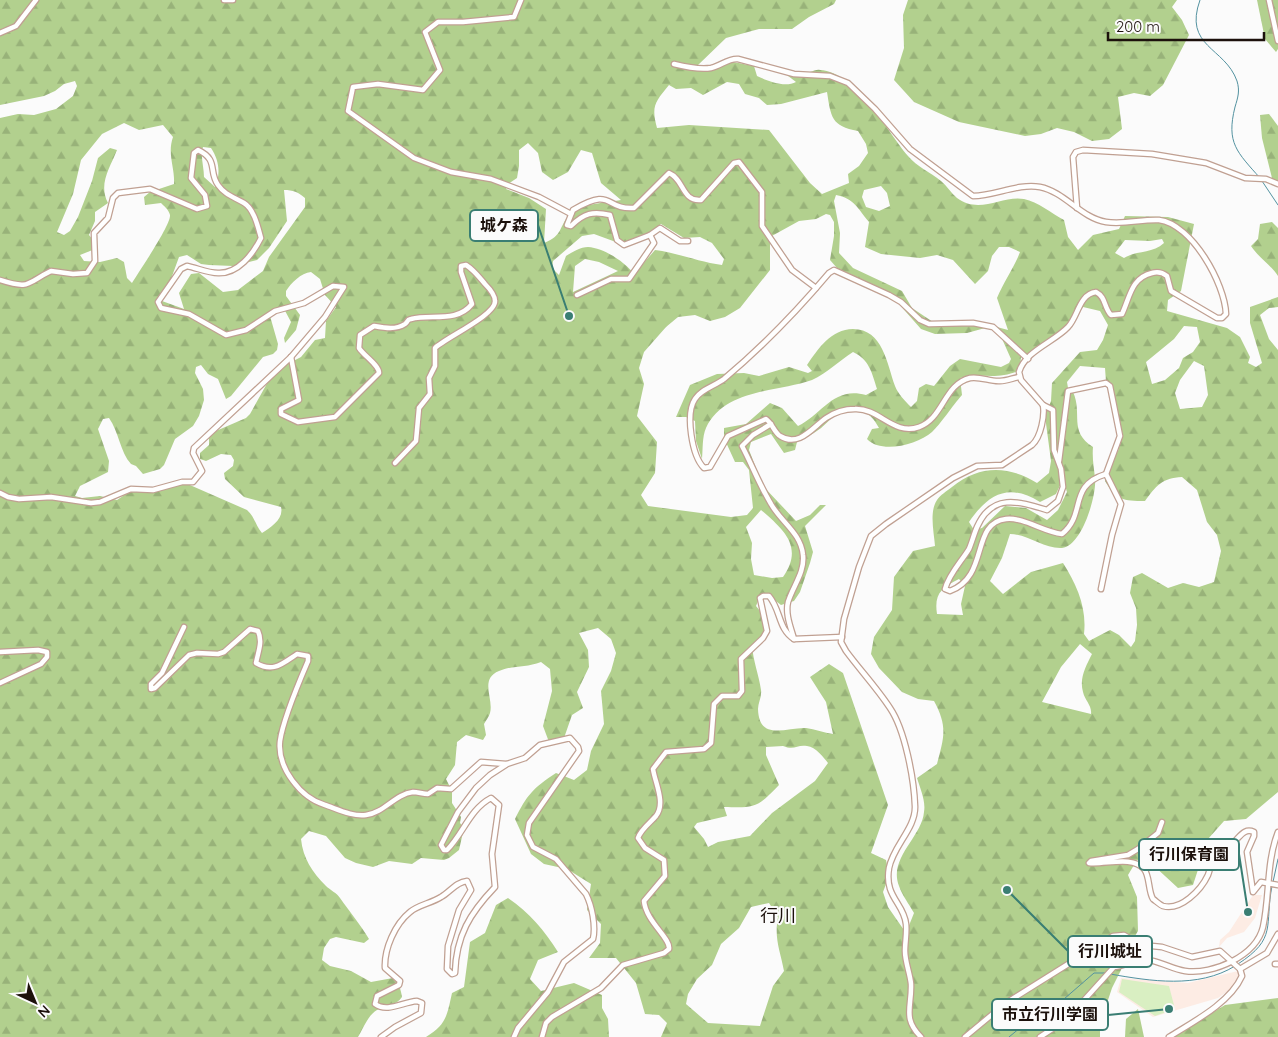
<svg xmlns="http://www.w3.org/2000/svg" width="1278" height="1037" font-family="Quicksand,'Noto Sans JP',sans-serif">
<style>
.built{fill:#fdece4}
.forest{fill:url(#forest-firs);fill-rule:evenodd}
.garden{fill:#d9efc2}
.lines{fill:none;stroke-linecap:round;stroke-linejoin:round}
.stream{stroke:#5392a0;stroke-width:1}
.minor-casing{stroke:#c0a092;stroke-width:7}
.minor{stroke:#fff;stroke-width:4.5}
.labels{text-anchor:middle;stroke-width:4;stroke-linejoin:round;paint-order:stroke}
.quarter-label{font-size:18px;fill:#1c110c;stroke:#fbfbfb}
.leader{fill:none;stroke:#3a7e73;stroke-width:2}
.callout-dot{fill:#3a7e73;stroke:#fbfbfb;stroke-width:2}
.callout{fill:#fbfbfb;stroke:#3a7e73;stroke-width:2}
.callout-label{font-size:16px;text-anchor:middle;font-weight:bold;fill:#1c110c}
</style>
<defs>
<pattern id="forest-firs" width="22" height="20" patternUnits="userSpaceOnUse" patternTransform="scale(1.25)"><rect width="22" height="20" fill="#b2d08e"/><path d="M5 1l3.5 6h-7zM16 11l3.5 6h-7z" fill="#98b279"/></pattern>
</defs>
<rect width="100%" height="100%" fill="#fbfbfb"/>
<g class="built">
<polygon points="1253,895 1262,895 1255,918 1244,932 1227,938 1219,947 1220,940 1229,932"/>
<polygon points="1238,971 1241,976 1236,985 1218,998 1153,1017 1117,992 1121,978 1188,983"/>
</g>
<g class="forest">
<path d="M0,0H836L834,4L809,17L792,29H759L726,38L697,66L706,69C720,56 737,63 754,66L757,76C768,81 785,88 796,82L783,72C789,73 796,76 802,75C808,74 814,69 820,70C856,72 887,131 908,156C917,167 930,172 941,181C947,186 951,193 957,198C980,215 1002,195 1024,199C1038,202 1051,213 1064,220L1068,237L1078,250L1093,235L1119,229L1125,216L1168,217L1194,224L1181,291L1168,300L1167,311L1227,328L1240,337L1250,357L1248,363L1256,367L1262,363L1250,323V307L1278,297V307L1269,308L1260,315L1269,339L1278,350V792L1246,819L1224,821L1208,839L1193,885L1178,888L1152,864L1137,860L1128,875L1137,897L1138,931L1126,951L1121,970L1112,988L1100,1024V1037H661L667,1023L659,1015L645,1014L636,983L616,958H589L600,943L601,924L587,910L591,884L567,869L544,864L531,854L515,819C527,795 533,788 556,773L574,780L587,770L591,751L604,724L601,691L611,671L616,653L611,639L598,628L579,633L588,650L589,667L577,692L583,708L572,715L564,738L549,742L543,726L552,691L550,669L541,662C526,668 513,665 499,671C479,679 494,699 490,713C489,717 486,720 484,724L486,735L483,740L466,735L457,742L455,765L446,779L452,791V803L461,817L460,823L464,828L459,850L449,858L444,860L421,858L412,864L389,861L373,867L356,863L345,858L326,836L309,831L301,839C303,858 312,872 326,886C330,890 337,893 340,898C350,912 360,924 369,939L364,943L336,937L330,939L324,948L322,960L330,966L351,971L371,982L393,978C399,983 401,990 402,997C396,1006 385,1005 377,1010C368,1015 363,1029 358,1037H0V118L18,114L34,115L56,109L73,96L77,86L75,81L64,84L55,91L44,96L0,105ZM727,82L739,84L745,94L759,98L767,105L781,104L827,92C831,117 831,126 858,131L866,144L868,153L859,166L848,174L849,183L822,194L810,183L769,130L689,125L657,128C651,106 655,102 669,85L676,89L691,88L703,95ZM124,123L139,130L163,125L173,137C167,154 175,168 174,184L150,192L144,197L145,205L161,203C164,206 169,210 170,215C171,225 138,273 132,283L127,278L124,262L117,258L100,262L84,261L80,255L95,249L94,241L89,235L95,221V212L108,203C98,184 110,168 117,150L110,148L98,158L92,181L78,217L70,231L64,235L57,232L73,194L81,160L102,134ZM528,143L538,153L542,172L553,180L568,172L581,150L592,153L601,183L621,200C606,203 582,203 570,214C558,227 564,235 544,243L546,209L529,198L506,189L508,184L517,178L519,166V150ZM203,147L211,148C219,160 221,174 215,187L204,177C204,167 200,156 203,147ZM881,186L887,193L890,206L879,211L866,207L862,197L864,190ZM284,190C293,190 298,192 305,198V207L269,257L263,271L238,290L223,292L199,273L191,274L179,293L184,309L162,301V293L171,279L179,257L187,255L201,264L209,265L233,266L257,260L269,248L287,221ZM836,195C854,198 858,209 869,222L865,247L881,254L920,258L937,255L953,260L975,284L988,271L992,256L999,247H1009L1020,252C1014,268 1004,281 997,298L1008,330L986,324L939,326L912,308L902,291L853,268L839,253L840,233L834,201ZM826,214L830,215L834,222V236L830,260L837,268L891,295L921,329L935,334L967,333L985,328L999,332L1011,359L1009,363L1001,367L960,359L950,366L934,386L926,384L919,388L917,401L911,407C905,401 898,394 895,386C887,364 883,329 853,329C831,329 818,349 807,365L812,371L808,373L789,367L759,376L744,373L717,374L690,385L676,417H686L695,421L696,441L702,459C703,449 702,437 706,428C724,389 778,392 812,380C827,373 839,361 853,352C869,359 872,373 877,389L866,395C833,386 823,414 798,426L782,408L770,403L746,424L724,428V438L735,462H743L749,470L753,508L747,515L731,517L648,506L641,495L655,473L657,442L637,416L644,384L639,368L644,352L666,327L678,317L695,315L710,321L725,317L740,308L770,270V237L799,221L816,219ZM661,224L684,238L700,237L712,243L724,259L722,265C699,262 678,253 655,250L634,274C625,262 604,248 588,247C581,247 572,252 566,256L559,275L552,268L553,261L582,236L594,234L624,245L644,237ZM1162,239L1164,243C1152,254 1137,250 1124,258L1115,253L1125,240L1150,241ZM585,259L599,262L618,271L573,292L575,266ZM311,272L320,279L325,295L336,307L326,321L325,338L315,340L301,357L274,371L250,414L246,418L209,434V445L200,453V459L206,461L221,454L231,455L234,460L233,466L224,473L225,479L244,497L281,507C284,519 271,527 262,533C255,525 255,517 247,510L183,482L150,492L132,490L117,500L100,496L82,498L75,496L80,486L108,472L109,461L98,429L103,419L109,418C119,432 120,452 131,464L136,466L143,474L160,469L164,465L175,439L193,426L199,416L204,400L203,389L195,373L196,367L201,365L208,374L218,379L226,399L231,396L263,357L273,354L277,350L278,344L270,316L283,307L291,322L284,338L285,343L296,330L300,315L286,296V291C291,283 301,273 311,272ZM1083,307L1100,311L1108,325L1103,340L1097,350L1080,352L1052,383L1051,401L1045,416L1051,461L1049,473L1037,483C1008,465 979,465 952,487C947,491 940,495 937,500C929,512 934,532 935,546L913,551L894,577L892,610L874,637L871,654L879,668L902,692L918,699L934,701C948,727 944,737 937,764L917,778C920,788 926,801 924,812C922,837 888,858 899,886C902,895 909,904 914,913L906,933L888,907L883,892L889,876L886,860L871,853L888,805L843,673L829,664L810,677L826,702L833,734C824,733 815,729 806,728C787,727 759,742 758,709C758,703 762,697 761,690C759,675 753,661 752,645L769,632L768,621L756,606L761,594L768,595L781,605L794,601L800,592L810,563L813,552L805,526L826,505H820L810,515L796,521L763,486L749,450L751,442L771,434L784,453L795,450L798,438C816,437 827,422 840,410C860,411 869,409 879,428L872,429L867,439C881,454 917,445 932,432C940,425 953,405 962,395L960,378C983,372 996,381 1020,370L1021,357L1036,351L1065,334ZM1184,326L1197,327L1200,342L1193,352L1183,358L1179,368L1165,380L1152,384L1146,362L1174,339ZM1194,361L1204,366L1208,395L1202,407L1180,409L1175,393L1180,380ZM1080,366L1105,368L1106,382L1123,435L1118,451L1109,465L1105,481C1116,500 1123,501 1145,501C1156,486 1162,478 1182,477L1197,490L1207,522L1217,535L1221,551L1214,582L1199,587L1183,583L1168,588L1142,573L1133,577L1130,593L1136,608L1137,625L1135,641L1131,647L1119,635L1110,630L1089,641L1084,634C1087,608 1077,585 1063,563L1031,572L1003,594L990,581L1002,558L1010,534C1028,534 1044,549 1062,548C1082,546 1097,495 1095,478C1094,467 1092,459 1093,447C1068,431 1083,414 1073,392L1069,394L1067,382ZM1063,479L1067,492L1058,510L1047,520L1026,508L1005,506L982,528L974,530L969,522C989,493 1009,483 1040,502L1056,494ZM761,510C784,530 804,547 783,577L772,578L754,575L751,559L752,543L746,527ZM959,579L965,586L961,604L963,615L937,614C934,594 941,588 959,579ZM1080,644L1092,654C1086,666 1079,678 1083,692C1085,701 1092,705 1091,714L1042,702L1061,667ZM783,746C795,751 797,744 807,746C816,747 823,757 828,763L815,781L772,813L750,836L718,842L708,847L704,839L694,827L697,823L727,816L724,807C755,808 757,808 779,785L766,755V747ZM769,903L778,917C774,939 780,950 784,971L773,986L760,1026L708,1023L686,1004L688,994L697,979L712,965L721,944L739,928L751,907Z"/>
<polygon points="908,0 1177,0 1172,7 1182,20 1189,35 1163,85 1150,96 1134,93 1118,97 1122,129 1109,139 1092,141 1074,132 1057,128 1041,134 1025,136 959,122 914,102 894,80 904,48 903,15"/>
<polygon points="1257,0 1278,0 1278,49 1276,52 1265,39"/>
<polygon points="1269,114 1278,126 1278,184 1273,182 1262,138 1260,115"/>
<path d="M1272,222L1278,228V276C1270,264 1259,258 1251,246L1258,239L1260,224Z"/>
<path d="M508,898C530,913 544,930 558,952L538,960L530,979L541,991L574,983L602,995V1008L608,1019L609,1037H426C447,1024 447,1015 452,993L464,987L470,942L485,933L496,905Z"/>
<polygon points="1278,998 1278,1037 1175,1037 1180,1029 1199,1021 1225,1005"/>
<polygon points="1138,1009 1144,1037 1125,1037 1126,1019"/>
</g>
<polygon class="garden" points="1122,979 1169,986 1175,1009 1155,1016 1119,992"/>
<g class="lines">
<g class="stream">
<path d="M1200,0C1183,47 1225,47 1237,81C1240,91 1238,97 1235,107C1226,143 1237,152 1260,178"/>
<polyline points="1262,181 1278,205"/>
<polyline points="1273,882 1278,859"/>
<path d="M1238,964C1278,938 1264,926 1272,886"/>
<path d="M1110,974C1150,981 1198,989 1235,966"/>
<polyline points="1009,1037 1032,1018 1064,999 1094,973 1106,973"/>
</g>
<g class="minor-casing">
<g id="minor">
<polyline points="224,0 233,0"/>
<polyline points="521,0 514,17 463,22 438,22 425,32 440,70 423,90 378,84 353,87 348,111 414,158 451,172 491,179 539,197 571,214"/>
<polyline points="1269,0 1278,41"/>
<polyline points="0,33 16,26 36,0"/>
<path d="M674,64C686,67 699,70 711,68C721,66 728,58 738,59L794,74L830,76L848,83L875,109L910,149L973,196C995,196 1018,183 1040,187C1065,192 1081,218 1106,222C1124,225 1142,219 1159,220C1192,224 1225,284 1226,314L1222,318H1217L1171,291L1167,276C1162,272 1158,271 1152,273C1131,278 1130,297 1122,314L1111,315C1104,308 1106,297 1096,292C1079,294 1078,317 1068,327C1054,342 1025,351 1019,372L1021,380L1043,405L1053,410L1054,450L1061,469L1063,487L1058,501L1047,510C1018,501 992,493 977,527C974,534 972,542 969,549C961,562 949,574 945,589L950,591C990,576 970,523 1006,519C1024,517 1043,532 1062,534C1087,514 1067,486 1106,474"/>
<polyline points="1077,208 1073,157 1076,152 1083,150 1152,154 1206,163 1245,178 1266,179 1278,184"/>
<polyline points="650,235 660,228 680,241 688,241"/>
<path d="M0,280C31,290 26,283 51,271L73,274L87,273L95,261L94,233L108,218L113,198L118,193L150,189L197,209L207,206L205,195L191,178L194,153L198,150C219,160 208,171 218,185C225,195 234,197 244,203C254,209 258,227 261,238C253,254 238,274 218,273C208,273 197,268 187,266L181,269L158,302L161,308L189,314L226,335L246,330L275,311L304,303L333,286L344,287L325,317L291,357L194,448L193,453L202,471L193,482H182L153,490L131,489L100,502L91,503L51,497L19,499L8,497L0,493"/>
<path d="M577,295L611,279H629L654,243L650,235L624,245L617,240L610,215C593,211 584,213 571,226L567,225L573,210C614,186 604,210 634,208L669,173C684,179 682,202 701,200L734,163L739,162L762,192V226L792,270L816,288"/>
<path d="M291,357L299,400L281,409V414L298,422L335,417L379,373C379,365 364,356 359,348L360,335L374,326C385,328 396,330 405,324C409,321 406,320 411,319C432,314 457,323 472,304L461,272V266L466,265C474,270 479,277 485,284C489,288 495,295 495,301C496,315 445,338 435,348V366L429,378L430,394L419,408L416,441L395,463"/>
<path d="M1019,377C1013,378 1007,381 1000,381C991,382 980,376 970,378C944,384 943,419 919,427C893,436 880,408 855,409C845,409 835,412 826,418C813,427 799,448 780,436C774,432 772,423 766,419L728,436L710,467L704,468C692,456 685,414 695,399C701,389 715,386 724,379C762,347 797,311 829,273L834,270L889,295L901,302L920,320L929,324L973,323L993,327L1028,359"/>
<path d="M771,424L753,435L742,446C752,465 760,486 771,504C781,522 801,533 803,555C805,572 793,586 788,602C785,614 791,628 794,639"/>
<polyline points="1059,461 1068,391 1106,383 1110,386 1120,436 1106,474 1121,504 1112,535 1101,589"/>
<path d="M184,627L162,673L151,684V689L155,688L189,655L197,653L218,654L224,652L250,629L258,631C263,642 258,652 256,663C273,673 282,664 297,654L308,656V661C299,682 283,719 280,741C277,768 301,798 325,805C337,809 353,817 366,815C384,813 395,794 413,792C418,792 423,794 428,794L437,788L451,789L481,762L506,764"/>
<polyline points="0,652 38,650 47,652 47,657 41,664 0,683"/>
<path d="M1162,822L1158,833L1138,849L1128,855L1091,861L1089,863C1105,865 1132,855 1144,869C1150,876 1148,891 1153,899C1156,901 1160,905 1163,906C1181,911 1201,890 1208,875C1210,870 1211,862 1214,857C1220,849 1228,847 1235,841C1241,835 1245,828 1254,832V836L1247,852L1253,892L1261,882L1278,885"/>
<polyline points="1275,964 1278,964"/>
<polyline points="1240,969 1267,953 1278,934"/>
<path d="M381,1037L395,1027L421,1013L422,1003L417,1001C403,1002 387,1013 375,1004L377,996L399,985L400,981L385,968C384,949 395,924 410,912C418,905 432,903 441,897C450,892 456,882 467,881L471,890L459,910L448,946L447,969L452,974L455,973C456,936 470,913 495,887L492,854L499,805L491,798C470,809 463,834 447,850H444L441,845L458,812L476,788L490,775L507,764L525,758L540,745L570,738L578,747L579,751L529,823L527,835L533,847L556,859L586,894C592,906 596,926 593,939L564,962L548,992L518,1028L514,1037"/>
<path d="M542,1037L546,1023L552,1017L601,988L623,965L664,953L669,949C671,938 646,922 644,901L665,876L664,860L645,848L638,838C641,829 650,823 656,816C666,803 655,783 653,769L666,752L704,749L711,743L714,704L722,696H738L742,691L741,659L763,638L767,631L760,598L763,596H769C781,610 778,629 794,639L842,637"/>
<path d="M921,1037C902,1018 912,1007 911,984C910,973 905,962 905,951C905,942 907,933 906,924C904,903 884,897 889,868C893,846 916,828 915,806C914,779 905,730 890,708C877,688 860,670 846,651L841,642L844,619L859,567L871,536L886,524L953,478L977,466L1002,465L1032,445C1041,437 1045,415 1043,405"/>
<path d="M965,1037L1006,1003L1113,936L1124,935L1142,945L1162,947L1192,957L1220,951L1240,969L1242,976C1230,1003 1193,1022 1169,1037"/>
<path d="M1040,1037L1066,1020L1114,967C1124,966 1131,962 1140,960C1156,958 1170,969 1185,971C1213,975 1256,956 1263,927C1270,895 1266,863 1278,832"/>
</g>
</g>
<use href="#minor" class="minor"/>
</g>
<g class="labels">
<g class="quarter-label">
<text x="778" y="922">行川</text>
</g>
</g>
<path class="leader" d="M569 316L538 225M1248 912L1239 854M1007 890L1068 951M1169 1009L1108 1015"/>
<g class="callout-dot">
<circle cx="569" cy="316" r="5"/>
<circle cx="1248" cy="912" r="5"/>
<circle cx="1007" cy="890" r="5"/>
<circle cx="1169" cy="1009" r="5"/>
</g>
<g class="callout">
<rect x="470" y="210" width="68" height="31" rx="5"/>
<rect x="1139" y="839" width="100" height="31" rx="5"/>
<rect x="1068" y="936" width="84" height="31" rx="5"/>
<rect x="992" y="999" width="116" height="31" rx="5"/>
</g>
<g class="callout-label">
<text x="504" y="231">城ケ森</text>
<text x="1189" y="860">行川保育園</text>
<text x="1110" y="957">行川城址</text>
<text x="1050" y="1020">市立行川学園</text>
</g>
<g transform="translate(35 1002) rotate(136)" stroke="#fbfbfb" stroke-width="4" paint-order="stroke">
<path d="M0-4L9 19L0 12L-9 19Z" fill="#1c110c"/>
<text y="-8" font-size="14" font-weight="bold" text-anchor="middle" fill="#1c110c">N</text>
</g>
<path d="M1108 32v8h156v-8" fill="none" stroke="#1c110c" stroke-width="2.5"/>
<text x="1116" y="32" font-size="15" fill="#1c110c" stroke="#fbfbfb" stroke-width="4" paint-order="stroke">200 m</text>
</svg>
